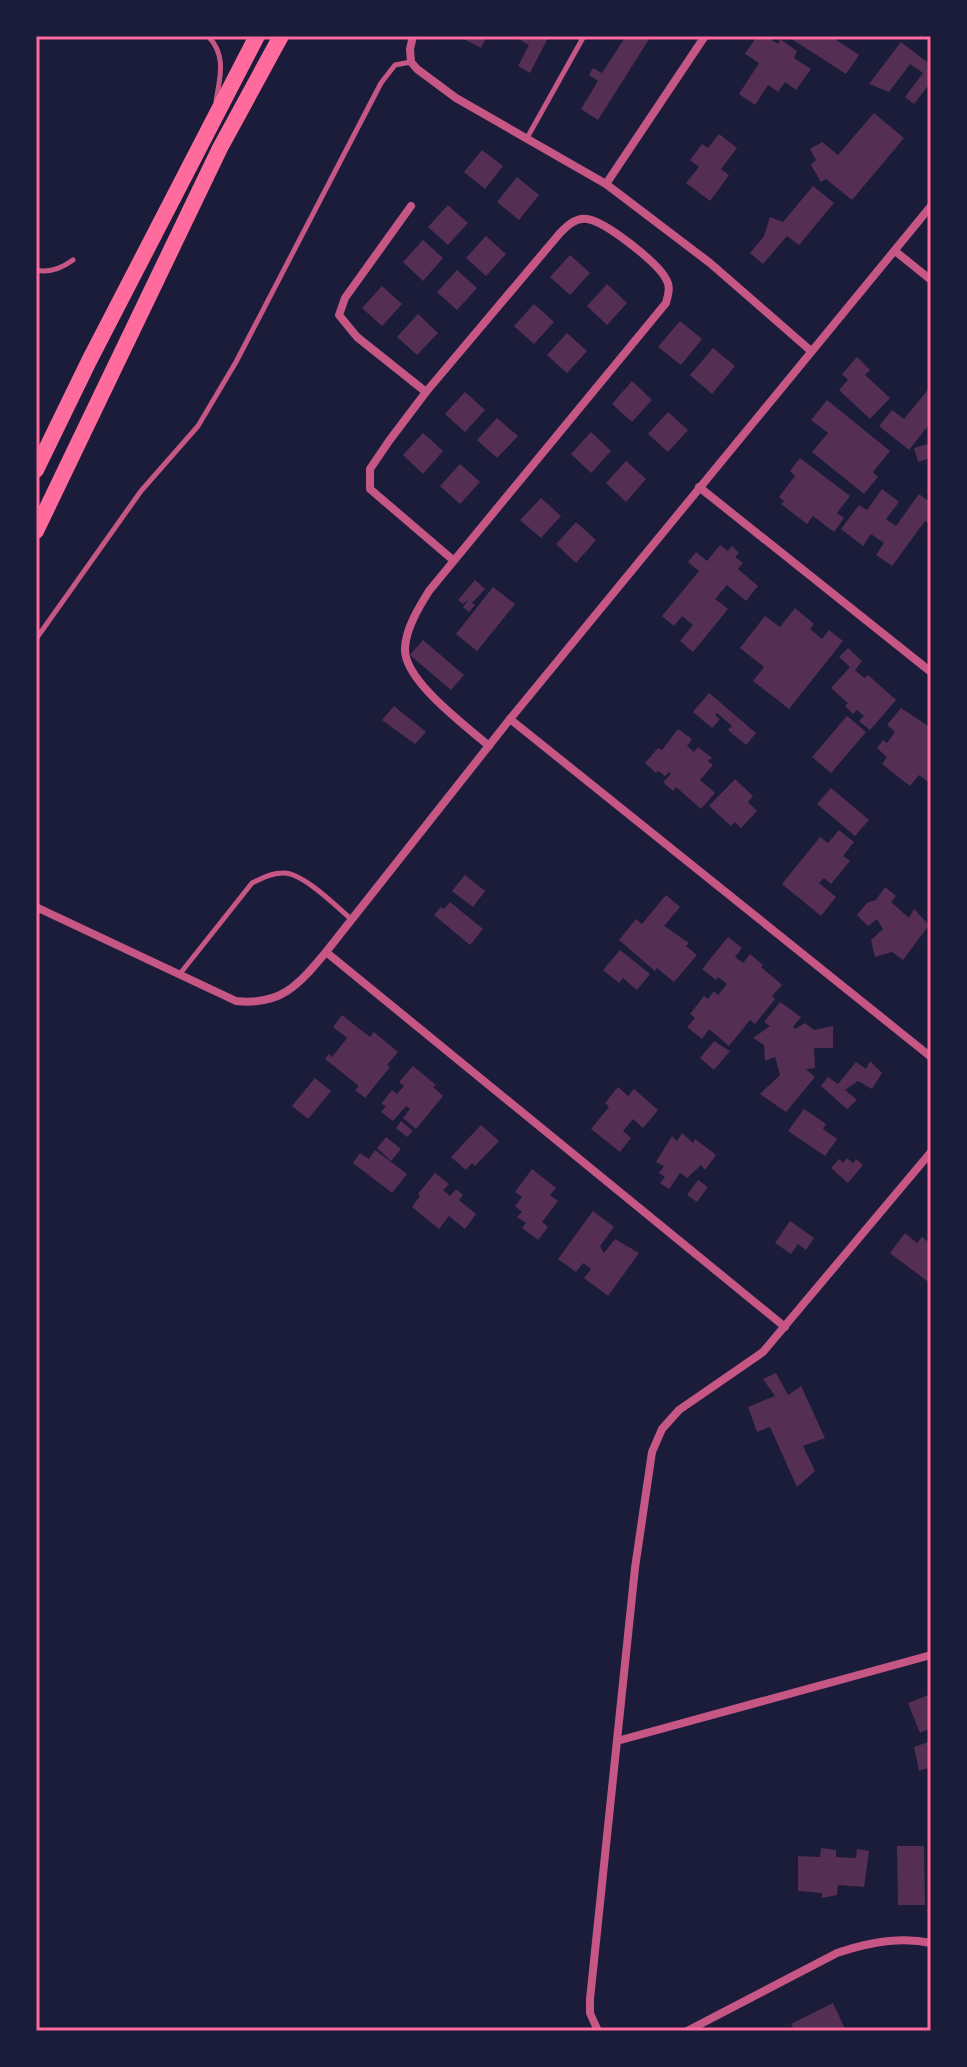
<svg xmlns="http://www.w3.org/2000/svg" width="967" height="2067" font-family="'Fira Sans Condensed',sans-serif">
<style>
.building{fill:#542f53}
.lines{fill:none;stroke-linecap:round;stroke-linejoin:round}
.service{stroke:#c65784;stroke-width:5}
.minor{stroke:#c65784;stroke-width:8}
.primary{stroke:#ff6b9d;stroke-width:16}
.neatline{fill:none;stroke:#ff6b9d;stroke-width:3}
</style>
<rect width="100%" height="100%" fill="#1b1b3a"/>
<g class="building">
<polygon points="458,36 487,36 481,48"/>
<polygon points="513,36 549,36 530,73 518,66 529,45"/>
<polygon points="626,36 651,36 598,120 581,109 598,81 589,75 593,68 602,73"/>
<polygon points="757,36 766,36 778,44 780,39 797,51 794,58 811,69 796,90 785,82 778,92 768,85 755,105 739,94 759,63 745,54"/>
<polygon points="787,36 830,36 859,55 846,74"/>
<polygon points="901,42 931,65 931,82 914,104 905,97 923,73 910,64 889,92 869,84"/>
<polygon points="874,113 904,138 852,200 826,179 821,182 811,165 816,160 810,149 822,142 838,155"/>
<polygon points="719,134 737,148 721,169 729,175 710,201 686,183 699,167 690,160 702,144 708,148"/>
<polygon points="482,150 503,166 485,189 464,172"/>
<polygon points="517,177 539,195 519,220 497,202"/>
<polygon points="813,186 834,203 799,245 787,236 763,264 750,253 764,236 770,217 783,222"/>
<polygon points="448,205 468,223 448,245 428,227"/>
<polygon points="486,236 506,254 486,276 466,258"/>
<polygon points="423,240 443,258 423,281 403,262"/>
<polygon points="570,255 590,273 570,295 550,277"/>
<polygon points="457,270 477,288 457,310 437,292"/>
<polygon points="607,284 627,303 607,325 587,306"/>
<polygon points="382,286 402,304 382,326 362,308"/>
<polygon points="534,304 554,322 534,344 514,326"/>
<polygon points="418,314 438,333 417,355 397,337"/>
<polygon points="680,321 702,339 681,365 658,347"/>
<polygon points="567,333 587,351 567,373 547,355"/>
<polygon points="713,348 735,366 712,394 690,375"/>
<polygon points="857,357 870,370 865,375 890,398 870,419 839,390 848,380 842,374"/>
<polygon points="632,381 652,400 632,422 612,404"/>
<polygon points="931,386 931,422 909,450 879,426 892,410 904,419"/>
<polygon points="465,392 485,410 465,432 445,414"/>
<polygon points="827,400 890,451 873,472 878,477 864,494 812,452 828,433 811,420"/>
<polygon points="668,412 688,430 668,452 648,434"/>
<polygon points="497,418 518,436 497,458 477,440"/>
<polygon points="591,432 611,451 591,473 571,454"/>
<polygon points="423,433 443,451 423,474 403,455"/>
<polygon points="931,443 931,458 918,462 914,448"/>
<polygon points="800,458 850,496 837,513 844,518 834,532 813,516 807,524 781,504 784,501 779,497 795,476 790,471"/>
<polygon points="626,461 646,479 626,502 606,483"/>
<polygon points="460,464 480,482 460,504 440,486"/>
<polygon points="882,489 899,502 886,519 896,526 919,494 931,503 931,525 925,521 892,566 876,555 884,543 871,534 863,546 841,529 859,505 867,510"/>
<polygon points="541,498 561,516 541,538 520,520"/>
<polygon points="576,522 596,540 576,563 556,544"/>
<polygon points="720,545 728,551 732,546 739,553 735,557 743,563 738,569 758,586 746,601 727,585 715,599 728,609 693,652 680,641 693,625 682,616 674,626 662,616 699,571 688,562 696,552 707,561"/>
<polygon points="475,580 485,589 472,603 475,605 469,612 463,607 469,599 463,604 458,600"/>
<polygon points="493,587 515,604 477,651 456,634"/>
<polygon points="795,608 814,624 810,629 822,639 829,630 843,641 789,709 753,681 764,667 740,648 765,616 780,627"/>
<polygon points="423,640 464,675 451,690 410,655"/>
<polygon points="848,648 862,661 855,670 864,678 868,675 896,700 870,730 859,721 864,716 857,710 853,714 845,706 848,703 831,688 850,667 839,657"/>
<polygon points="709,693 756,733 746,745 728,730 732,726 717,713 715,715 720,719 712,728 693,712"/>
<polygon points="394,706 426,732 415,744 382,720"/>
<polygon points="901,708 931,728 931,784 919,775 910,786 882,764 887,757 877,748 883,740 887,743 895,732 887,725"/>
<polygon points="847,716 866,732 831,773 812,757"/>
<polygon points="678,729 692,739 687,746 694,752 698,747 712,758 708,761 713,765 700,780 715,793 701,809 676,787 673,791 663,782 671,774 669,772 665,776 658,771 656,773 645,763 658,748 662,750"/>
<polygon points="735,779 753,796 748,802 757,811 741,828 735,822 731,826 709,806"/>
<polygon points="831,788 869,820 855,836 817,804"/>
<polygon points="839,830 854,842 843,856 850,861 831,884 824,878 819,883 836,897 821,916 782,884 820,837 828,843"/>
<polygon points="465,875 485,891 473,907 452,891"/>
<polygon points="885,887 896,896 891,902 909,918 914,909 929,925 903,960 892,952 875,957 871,940 883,929 877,919 868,926 857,915 867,903 876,900"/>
<polygon points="666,895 680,907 664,926 689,943 686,946 697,955 674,982 657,968 655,971 619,940 636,919 642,924"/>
<polygon points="450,902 483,929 470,945 434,915 441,907 444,909"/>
<polygon points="728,937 742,948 735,957 743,963 750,954 763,965 761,967 782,985 772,996 775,999 755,1024 750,1020 729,1046 709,1029 702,1039 687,1027 695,1018 690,1014 704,996 708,999 714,991 718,995 727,984 718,977 716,980 702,969"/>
<polygon points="620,950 650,974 637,990 623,978 619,983 603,970"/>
<polygon points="780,1002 801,1017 793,1027 795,1029 805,1023 814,1030 833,1026 833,1048 814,1048 815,1068 806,1069 815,1077 786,1112 760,1094 780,1075 775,1057 765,1061 764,1045 753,1038 770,1026 764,1022"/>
<polygon points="342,1015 370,1037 374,1032 398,1052 387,1065 390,1067 365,1098 355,1090 359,1086 325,1059 329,1054 332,1057 347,1038 333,1027"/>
<polygon points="714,1041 730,1051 714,1070 700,1058"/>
<polygon points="870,1061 882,1073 872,1089 858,1081 845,1090 857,1100 847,1109 821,1086 828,1077 838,1084 856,1062 866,1069"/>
<polygon points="413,1066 436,1085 433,1087 443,1096 416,1129 403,1118 410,1109 406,1106 393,1121 381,1112 386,1106 381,1104 392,1090 397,1094 404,1086 399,1082"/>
<polygon points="315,1078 331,1091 308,1119 292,1106"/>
<polygon points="618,1087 628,1096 634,1089 658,1110 643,1128 633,1119 623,1131 631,1138 620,1152 591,1129 609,1107 605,1103"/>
<polygon points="804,1109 826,1124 823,1129 837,1139 825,1156 788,1131"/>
<polygon points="401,1121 413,1131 407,1137 396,1128"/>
<polygon points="481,1125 499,1141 475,1166 472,1163 466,1170 451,1157"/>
<polygon points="682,1133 693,1143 695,1139 716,1155 705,1170 701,1165 687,1178 680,1173 669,1189 660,1183 665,1177 659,1173 664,1166 656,1162 672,1136 677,1141"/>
<polygon points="386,1137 401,1149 391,1161 377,1148"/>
<polygon points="375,1150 407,1174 392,1193 353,1163 360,1153 369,1159"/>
<polygon points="847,1158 853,1163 856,1159 863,1165 848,1183 831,1168 839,1159 843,1163"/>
<polygon points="532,1169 556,1188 550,1195 558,1201 542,1222 548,1227 538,1240 522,1228 526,1223 517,1217 522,1212 515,1206 522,1197 515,1192"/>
<polygon points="435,1173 449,1184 443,1190 450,1196 456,1189 463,1195 459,1200 476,1214 465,1229 449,1216 439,1229 412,1207 420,1196 418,1194"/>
<polygon points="698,1180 708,1187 697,1202 687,1195"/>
<polygon points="593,1211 614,1227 600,1246 604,1253 615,1239 639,1253 608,1296 584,1278 591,1269 583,1263 576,1272 558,1259"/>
<polygon points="790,1221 814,1238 806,1250 798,1244 791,1254 775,1243"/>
<polygon points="905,1233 917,1243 922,1237 931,1244 931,1284 890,1253"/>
<polygon points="776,1373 788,1395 801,1386 825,1438 803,1446 815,1471 797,1487 770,1427 757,1432 748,1407 775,1396 763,1379"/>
<polygon points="931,1694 931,1728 920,1733 908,1703"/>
<polygon points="931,1741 931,1767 919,1771 914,1747"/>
<polygon points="897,1846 924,1846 925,1905 898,1905"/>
<polygon points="821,1848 836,1850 836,1857 856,1858 857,1849 869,1851 864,1887 838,1885 837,1895 822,1898 822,1893 798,1891 798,1856 820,1857"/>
<polygon points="833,2003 845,2029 795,2031 791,2024"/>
</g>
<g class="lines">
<g class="service">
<path d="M208,36C227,56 220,77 216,101"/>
<polyline points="527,138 584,36"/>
<path d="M36,270C49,273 62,268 73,260"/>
<polyline points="36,639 141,491 198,426 236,362 381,83 395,65 411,62"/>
<path d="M179,975L252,883C262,878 272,873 283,873C302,872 336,906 351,919"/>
</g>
<g class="minor">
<polyline points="413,36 410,49 411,62 417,69 456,98 606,184 710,263 811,351"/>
<polyline points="606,184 705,36"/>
<polyline points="411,206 345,298 339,315 357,337 426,392"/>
<polyline points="895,251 931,280"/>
<polyline points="699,487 931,672"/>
<path d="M453,560L370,489V469L389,441L426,392L560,233C567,226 576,217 587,219C605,221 658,263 666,279C671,287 668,295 666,303L429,591C419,607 406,628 405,648C403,680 466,726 489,746"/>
<polyline points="510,719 931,1057"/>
<path d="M36,907L236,1001C282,1006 299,984 326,952L510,719L931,206"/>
<polyline points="326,952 785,1327"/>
<polyline points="617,1741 931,1655"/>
<polyline points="598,2031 590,2013 590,1999 635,1568 652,1452 662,1429 679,1410 763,1352 931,1152"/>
<path d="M687,2031L837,1953C866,1943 900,1936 931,1943"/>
</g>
<g class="primary">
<polyline points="36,470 89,361 257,36"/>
<polyline points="36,531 220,148 281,36"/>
</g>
</g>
<rect width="967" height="2067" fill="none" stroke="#1b1b3a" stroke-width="76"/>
<rect x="38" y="38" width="891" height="1991" class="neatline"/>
</svg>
